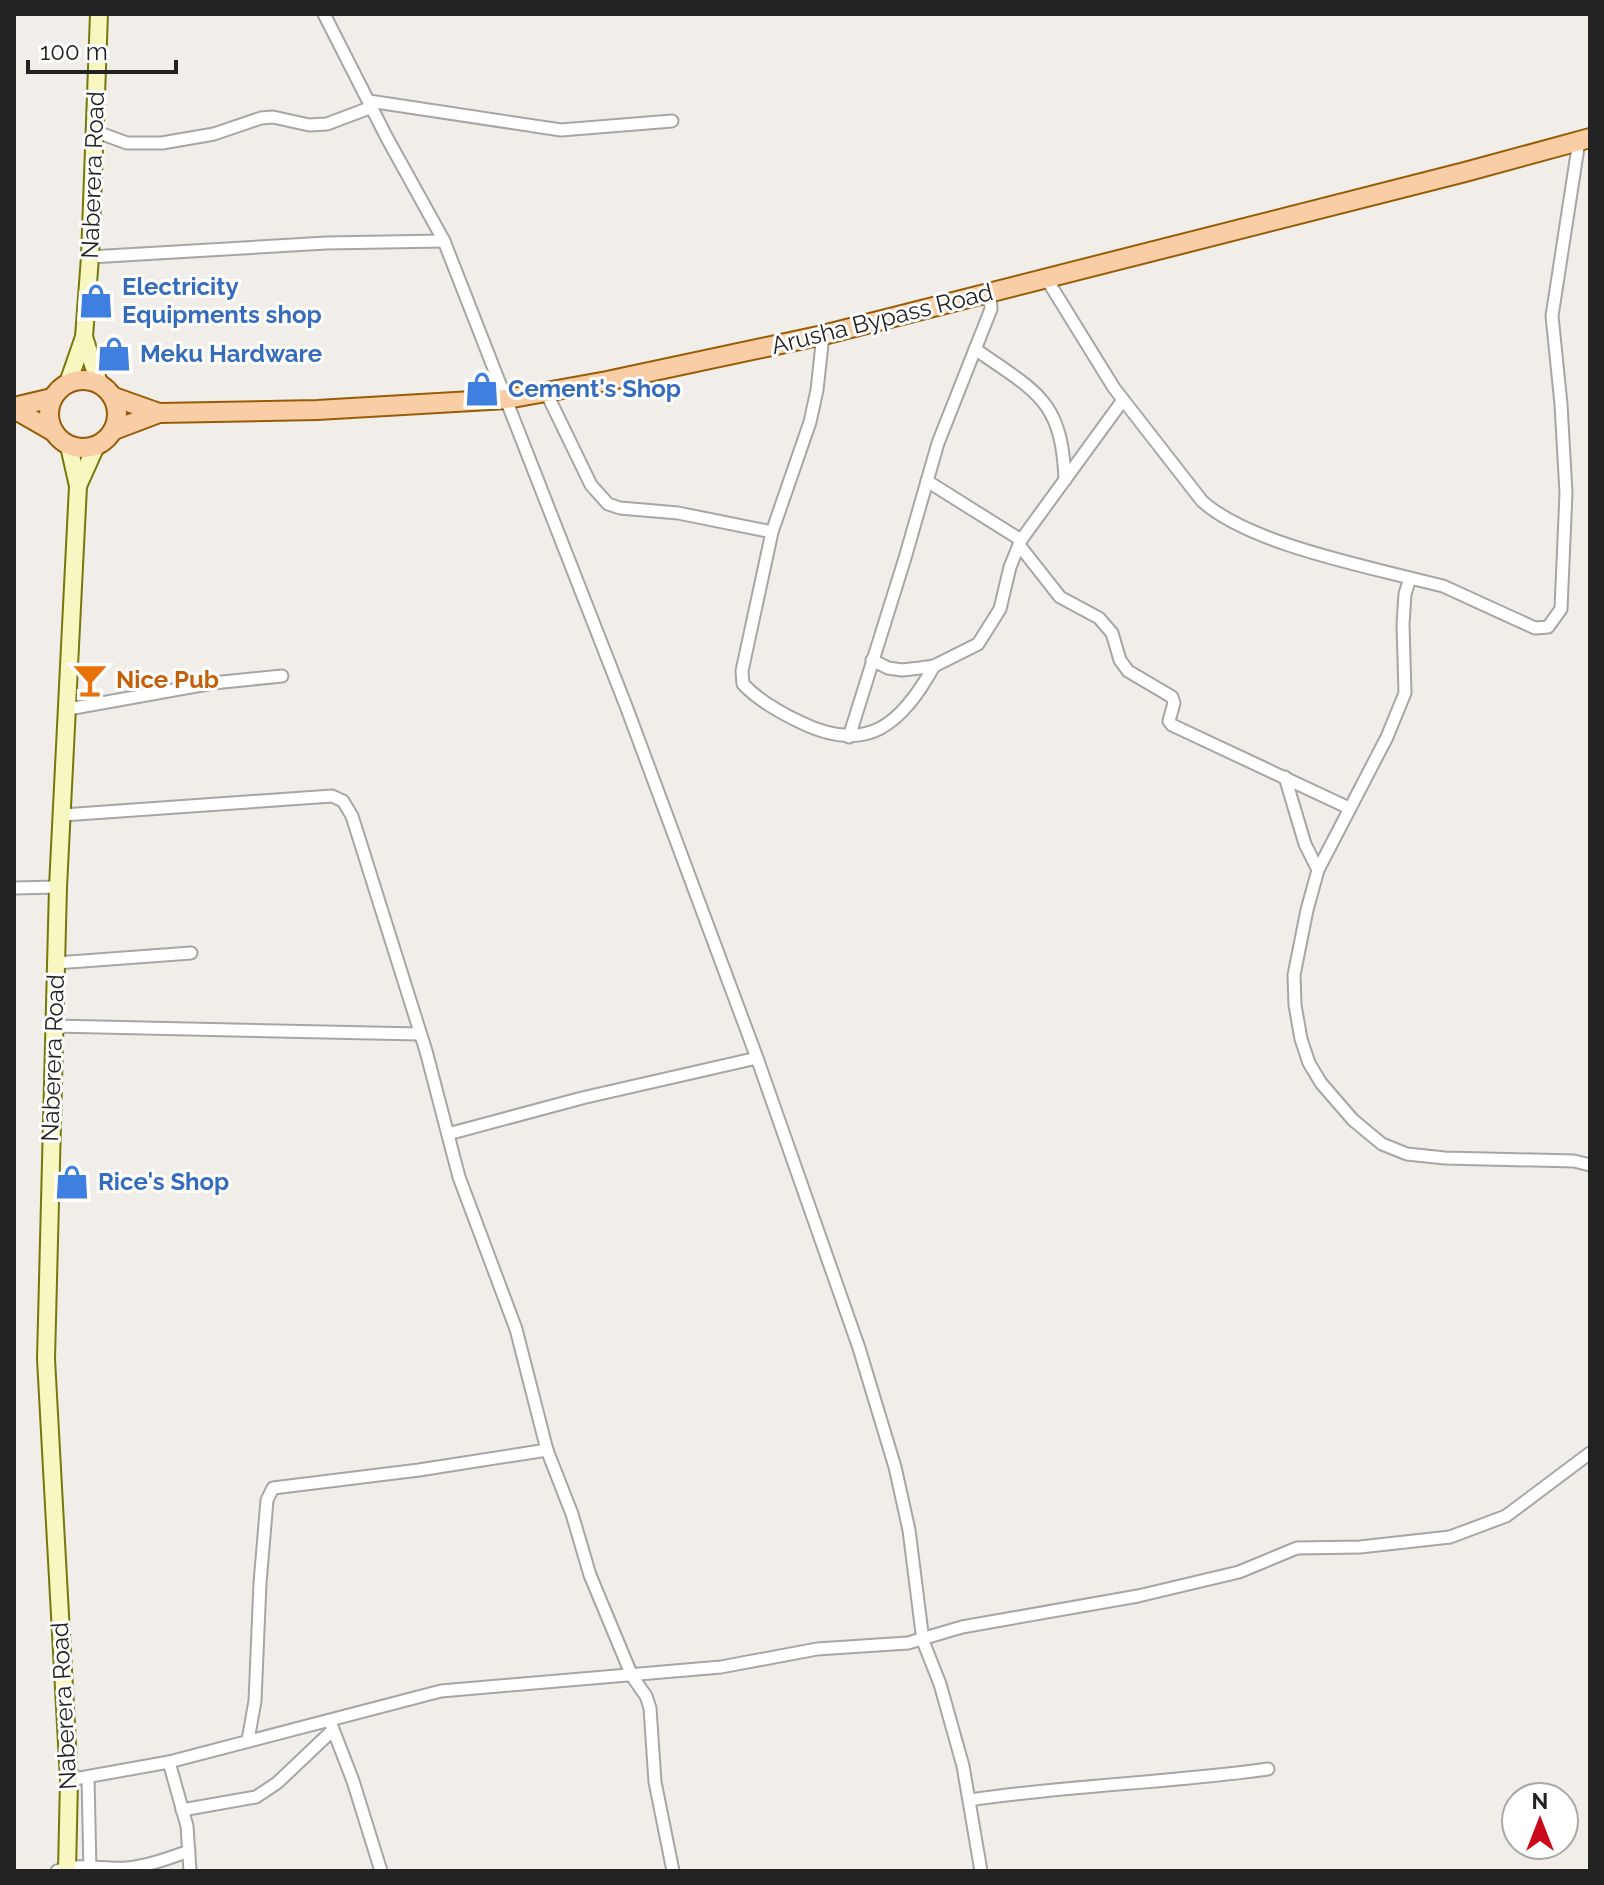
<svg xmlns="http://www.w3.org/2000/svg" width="1604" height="1885" font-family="Raleway,sans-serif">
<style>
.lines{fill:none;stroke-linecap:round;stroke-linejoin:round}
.street-casing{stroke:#a6a6a6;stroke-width:15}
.secondary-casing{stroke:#75780a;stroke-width:20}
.primary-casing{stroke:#995c06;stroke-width:22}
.street{stroke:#fff;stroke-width:11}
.secondary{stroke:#f8f6c1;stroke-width:16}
.primary{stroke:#f9cea7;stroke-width:18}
.labels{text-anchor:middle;stroke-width:6;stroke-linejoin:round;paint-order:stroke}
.street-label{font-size:24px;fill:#222;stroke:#fff}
.shop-label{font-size:24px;font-weight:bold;fill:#366cbe;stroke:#fff;text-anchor:start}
.food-label{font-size:24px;font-weight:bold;fill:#c56008;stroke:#fff;text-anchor:start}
</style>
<rect width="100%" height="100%" fill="#f1eee9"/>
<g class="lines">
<g class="street-casing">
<g id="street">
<polyline points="324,14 387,138 444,241 626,706 757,1058 859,1348 895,1467 909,1530 923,1641 940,1684 963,1766 981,1871"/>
<polyline points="369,101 561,130 672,121"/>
<polyline points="94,131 127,143 162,143 214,134 261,118 273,117 309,125 327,124 372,107"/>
<polyline points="1579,141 1552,316 1561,404 1566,493 1561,609 1548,627 1535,628 1443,586 1410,578 1405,594 1403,624 1405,693 1387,737 1318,870 1307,910 1294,975 1295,1005 1301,1039 1309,1063 1321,1083 1353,1120 1382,1144 1407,1154 1445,1158 1574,1161 1590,1165"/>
<polyline points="90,257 326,243 444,241"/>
<path d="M1046,278L1114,388L1202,501C1246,541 1351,563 1410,578"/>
<path d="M823,335L817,390L810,422L772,532L742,671L743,684C759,701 779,712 800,722C867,755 901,725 934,666"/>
<path d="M975,349C1036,392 1062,399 1065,480"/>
<polyline points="545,390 591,485 608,504 620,508 678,513 772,532"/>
<polyline points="927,481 1021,540"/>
<polyline points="1019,545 1060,597 1099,618 1112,633 1120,660 1128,671 1172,697 1174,703 1169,721 1172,725 1349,808"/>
<polyline points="872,660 888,668 902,670 920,668 934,666 978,644 1000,609 1010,567 1021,540 1123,400"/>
<polyline points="68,709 213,683 282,676"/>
<polyline points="849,737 905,558 938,443 991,309 990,292"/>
<polyline points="1285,777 1305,844 1318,870"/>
<polyline points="63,815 332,796 343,801 352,816 426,1051 459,1177 516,1329 547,1450 572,1514 590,1575 632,1676 646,1696 650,1708 655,1782 673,1871"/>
<polyline points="14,888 58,887"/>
<polyline points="56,963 191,953"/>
<polyline points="54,1026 419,1034"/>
<polyline points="448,1134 582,1098 757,1058"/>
<polyline points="331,1724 353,1781 381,1871"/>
<polyline points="248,1740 255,1701 260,1583 267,1500 273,1488 419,1470 547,1450"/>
<polyline points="169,1762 187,1826 190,1871"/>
<polyline points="88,1777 90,1871"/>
<polyline points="69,1780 169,1762 441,1691 721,1667 817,1649 908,1643 962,1627 1138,1596 1239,1572 1297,1548 1360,1547 1450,1537 1506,1516 1590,1453"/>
<path d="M970,1800C1069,1785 1169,1783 1268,1769"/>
<polyline points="182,1810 256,1797 277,1783 333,1730"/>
<path d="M57,1871C79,1862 103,1870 127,1868C148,1866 169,1858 189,1851"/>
</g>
</g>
<g class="secondary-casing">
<g id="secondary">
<polyline points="84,337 99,383"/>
<polyline points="68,383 84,337 90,257 99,14"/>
<polyline points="78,486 96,446"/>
<polyline points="67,1871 69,1780 46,1359 58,887 78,486 69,446"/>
</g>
</g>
<g class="primary-casing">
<g id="primary">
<circle cx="83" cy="414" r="34"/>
<polyline points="114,397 159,413"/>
<polyline points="14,407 52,398"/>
<polyline points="14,409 54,432"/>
<polyline points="114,430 159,413 317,410 507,399 607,381 823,335 1465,172 1590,138"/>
</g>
</g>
<use href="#street" class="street"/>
<use href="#secondary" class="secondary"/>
<use href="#primary" class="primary"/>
</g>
<defs>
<g id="shop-bare" transform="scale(2.76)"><path d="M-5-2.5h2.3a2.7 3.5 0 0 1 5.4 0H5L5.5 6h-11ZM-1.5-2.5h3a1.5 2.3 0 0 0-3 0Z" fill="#3f7fe0" stroke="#fff" stroke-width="2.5" paint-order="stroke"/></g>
<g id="bar-bare" transform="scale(2.76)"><path d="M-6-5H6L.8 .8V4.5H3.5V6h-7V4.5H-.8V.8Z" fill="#e8710a" stroke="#fff" stroke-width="2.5" paint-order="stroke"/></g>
</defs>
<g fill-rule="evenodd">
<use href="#shop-bare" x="96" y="301"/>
<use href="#shop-bare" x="114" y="354"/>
<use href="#shop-bare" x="482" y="389"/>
<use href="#bar-bare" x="90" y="680"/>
<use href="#shop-bare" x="72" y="1182"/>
</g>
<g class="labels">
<g class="street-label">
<text transform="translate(93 175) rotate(-88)" y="8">Naberera Road</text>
<text transform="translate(882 319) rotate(-14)" y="8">Arusha Bypass Road</text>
<text transform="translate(53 1058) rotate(-88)" y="8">Naberera Road</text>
<text transform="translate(64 1706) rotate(-93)" y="8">Naberera Road</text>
</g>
<g class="shop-label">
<text x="122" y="295">Electricity<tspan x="122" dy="28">Equipments shop</tspan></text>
<text x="140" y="362">Meku Hardware</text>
<text x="508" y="397">Cement's Shop</text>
<text x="98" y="1190">Rice's Shop</text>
</g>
<g class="food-label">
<text x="116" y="688">Nice Pub</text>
</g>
</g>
<rect width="1604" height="1885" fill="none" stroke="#222222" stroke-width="32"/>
<g transform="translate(1540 1821)"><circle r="38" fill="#ffffff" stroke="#a7a7a7" stroke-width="2"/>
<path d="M0-6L14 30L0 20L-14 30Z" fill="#cb0819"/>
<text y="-12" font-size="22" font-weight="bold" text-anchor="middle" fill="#222222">N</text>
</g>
<path d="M28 60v12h148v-12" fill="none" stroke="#222222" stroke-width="4"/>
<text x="40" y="60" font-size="24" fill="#222222" stroke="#ffffff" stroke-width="6" paint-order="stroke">100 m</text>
</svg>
